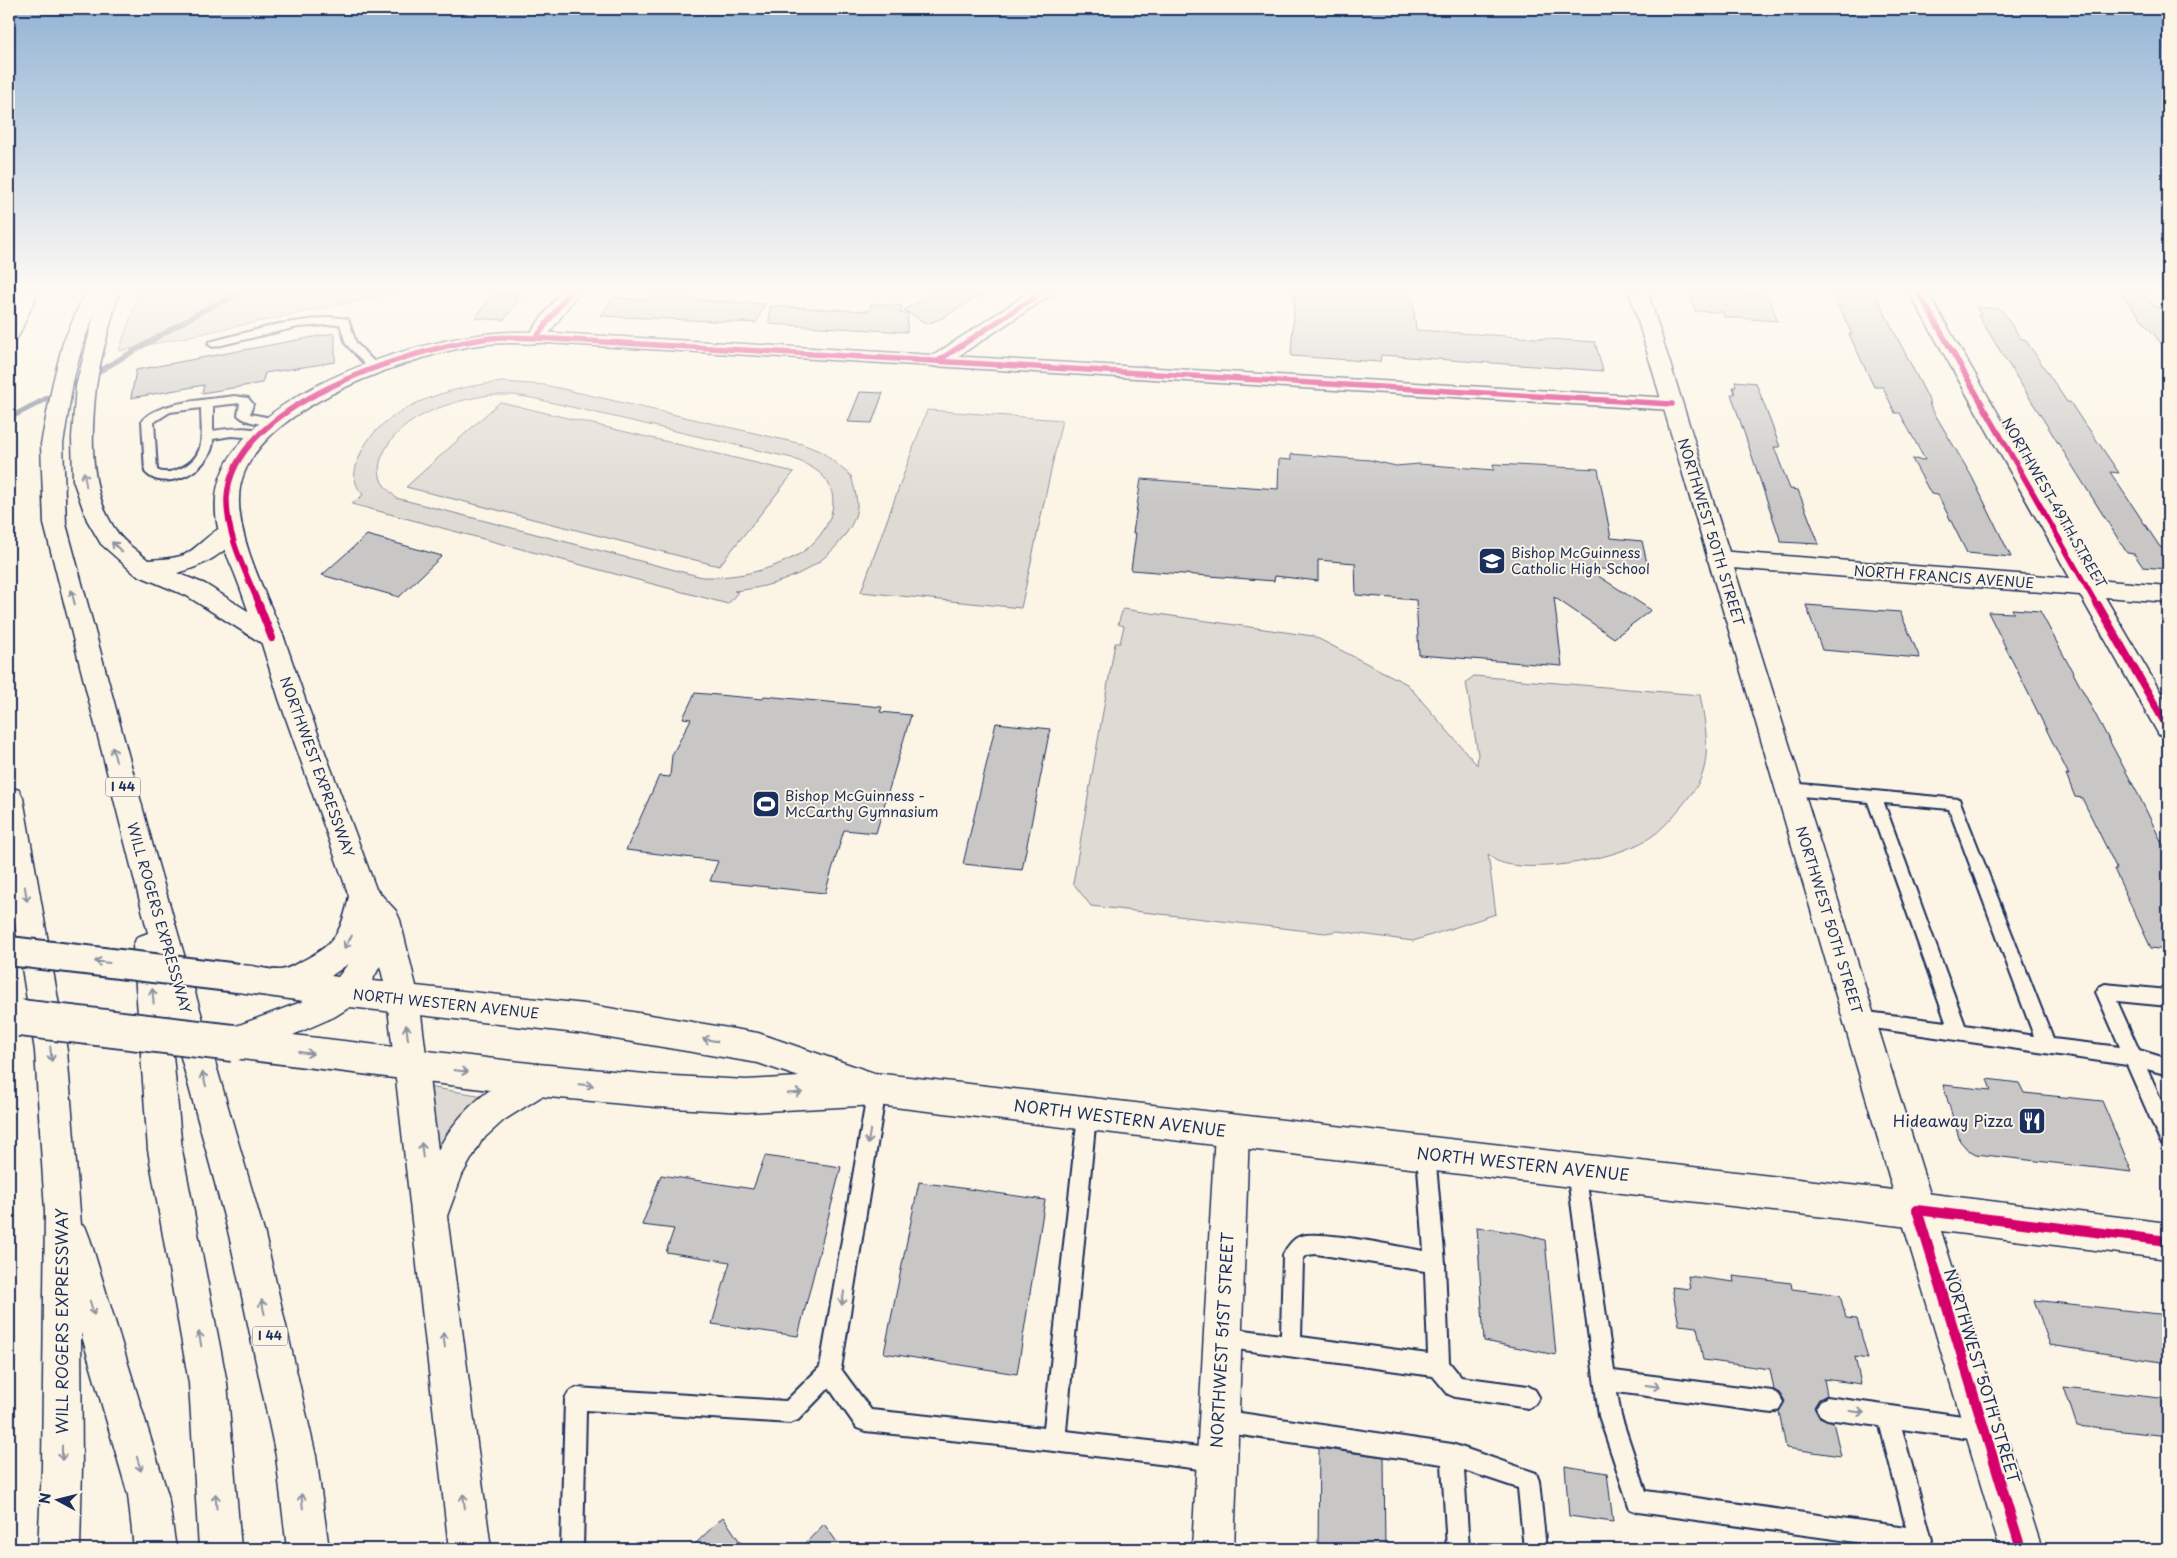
<svg xmlns="http://www.w3.org/2000/svg" width="2177" height="1558" font-family="'Playpen Sans',sans-serif">
<style>
.green{fill:#dfdbd4;stroke:#7d8599;fill-rule:evenodd}
.lines{fill:none;stroke-linecap:round;stroke-linejoin:round}
.stream{stroke:#767f94;stroke-width:5.5}
.building{fill:#c8c7c6;stroke:#1b2f5e}
.service-casing{stroke:#1b2f5e;stroke-width:4}
.minor-casing{stroke:#1b2f5e;stroke-width:3}
.tertiary-casing{stroke:#1b2f5e;stroke-width:3}
.secondary-casing{stroke:#1b2f5e;stroke-width:3}
.motorway-casing{stroke:#1b2f5e;stroke-width:3}
.service{fill:#fcf5e5;fill-rule:evenodd}
.minor{fill:#fcf5e5;fill-rule:evenodd}
.tertiary{fill:#fcf5e5;fill-rule:evenodd}
.secondary{fill:#fcf5e5;fill-rule:evenodd}
.motorway{fill:#fcf5e5;fill-rule:evenodd}
.secondary-bridge-far1-casing{stroke:#1b2f5e;stroke-width:32;stroke-linecap:butt}
.secondary-bridge-casing{stroke:#1b2f5e;stroke-width:40;stroke-linecap:butt}
.secondary-bridge-far1{stroke:#fcf5e5;stroke-width:28}
.secondary-bridge{stroke:#fcf5e5;stroke-width:36}
.cycleway-far2-casing{stroke:#fcf5e5;stroke-width:8}
.cycleway-far1-casing{stroke:#fcf5e5;stroke-width:11}
.cycleway-casing{stroke:#fcf5e5;stroke-width:13}
.cycleway-far2{stroke:#d6006c;stroke-width:5.5}
.cycleway-far1{stroke:#d6006c;stroke-width:8}
.cycleway{stroke:#d6006c;stroke-width:10}
.oneway{stroke:#8c92a2}
.labels{text-anchor:middle;stroke-width:4;stroke-linejoin:round;paint-order:stroke}
.shield{fill:#fcf5e5;stroke:#5e6a86;stroke-width:1}
.shield-label{font-size:12px;font-weight:bold;fill:#1b2f5e}
.street-label{font-size:14px;fill:#1b2f5e;stroke:#fcf5e5}
.poi-label{font-size:14px;fill:#1b2f5e;stroke:#fcf5e5;text-anchor:start}
.near-street-label{font-size:16px;fill:#1b2f5e;stroke:#fcf5e5}
.near-poi-label{font-size:16px;fill:#1b2f5e;stroke:#fcf5e5;text-anchor:end}
</style>
<rect width="100%" height="100%" fill="#fcf5e5"/>
<filter id="ink" filterUnits="userSpaceOnUse"><feTurbulence type="fractalNoise" baseFrequency=".02" numOctaves="2"/><feDisplacementMap in="SourceGraphic" scale="10" xChannelSelector="R" yChannelSelector="G"/><feConvolveMatrix kernelMatrix="1 2 1 2 8 2 1 2 1" color-interpolation-filters="sRGB"/></filter>
<g filter="url(#ink)">
<g class="green">
<polygon points="140,290 409,290 119,351"/>
<path d="M503,382L545,385L802,444L822,452L851,476C854,486 857,497 857,507C856,516 852,525 847,532C823,570 777,587 734,591L738,592L728,604L352,504L363,495C353,483 353,474 358,460C376,406 453,386 503,382ZM490,395H514L532,398L792,458C804,463 820,470 827,481C845,509 819,545 794,557C765,572 734,578 702,577L396,498C391,492 384,487 381,480C378,471 379,462 383,454C400,415 452,401 490,395Z"/>
<polygon points="500,402 794,472 719,566 406,487"/>
<polygon points="927,410 1062,420 1021,608 861,592"/>
<path d="M1123,609L1313,636L1407,684L1477,765L1478,754L1466,682L1474,676L1700,695C1705,721 1712,757 1699,782C1692,795 1667,825 1655,834C1626,858 1532,876 1497,861C1494,860 1491,856 1488,854L1496,914L1413,941L1338,931L1325,933L1091,906L1073,883L1115,643H1120L1124,626L1118,624Z"/>
<polygon points="428,1087 490,1097 438,1176"/>
</g>
<g class="lines">
<polyline class="stream" points="9,418 98,372 202,311 246,290"/>
</g>
<g class="building">
<polygon points="938,290 988,290 944,317 927,324 904,310"/>
<polygon points="1295,290 1406,290 1413,301 1416,330 1595,342 1603,371 1381,355 1380,362 1291,356"/>
<polygon points="1688,290 1767,295 1778,321 1724,317 1723,312 1695,311"/>
<polygon points="1831,290 1873,290 1931,404 1929,404 1972,477 2011,557 1967,553 1938,495 1931,494 1912,459 1925,460 1900,413 1895,413 1883,387 1874,387 1849,334 1852,334"/>
<polygon points="2118,290 2142,290 2155,307 2161,307 2168,316 2168,352"/>
<polygon points="653,291 685,293 681,299 765,304 756,323 601,316 613,298 648,300"/>
<polygon points="494,293 522,295 504,320 475,318"/>
<polygon points="872,304 902,306 900,313 908,313 907,332 769,324 770,306 866,311 869,311"/>
<polygon points="1976,307 2001,309 2021,339 2025,339 2067,402 2070,402 2087,428 2089,429 2119,473 2110,472 2160,547 2168,548 2168,569 2143,567 2134,554 2127,553 1999,349 1978,315 1981,315"/>
<polygon points="335,333 335,362 265,373 262,383 202,393 204,385 131,398 136,370"/>
<polygon points="1735,381 1756,383 1780,447 1774,447 1790,489 1798,490 1819,544 1781,542 1731,394 1735,394 1733,387 1736,387"/>
<polygon points="860,392 883,393 872,423 848,422"/>
<polygon points="1291,454 1370,460 1396,466 1419,464 1494,470 1493,464 1598,469 1611,538 1642,541 1649,572 1586,568 1651,610 1614,638 1554,597 1562,666 1419,655 1416,600 1356,595 1355,563 1318,560 1318,581 1275,576 1274,581 1131,570 1136,533 1133,533 1141,479 1278,489 1279,459 1291,460"/>
<polygon points="367,535 442,556 399,597 322,575"/>
<polygon points="1806,605 1900,612 1920,658 1822,650"/>
<polygon points="2012,609 2040,611 2139,796 2168,855 2168,950 2151,948 2114,869 2117,869 2082,798 2075,797 2066,774 2069,775 1988,612 2014,613"/>
<polygon points="695,693 763,699 764,696 882,707 880,712 911,715 876,833 844,830 825,893 710,881 718,861 626,850 659,776 670,777 672,755 691,719 683,718"/>
<polygon points="996,723 1050,729 1022,870 963,864"/>
<polygon points="1987,1079 2019,1083 2024,1093 2102,1101 2132,1172 1976,1154 1967,1149 1960,1141 1943,1085 1991,1090"/>
<polygon points="765,1156 841,1167 798,1336 712,1324 730,1262 666,1252 674,1229 642,1225 661,1175 753,1189"/>
<polygon points="919,1182 1045,1200 1017,1374 884,1353"/>
<polygon points="1477,1227 1523,1234 1545,1240 1556,1355 1484,1341"/>
<polygon points="1688,1276 1734,1282 1733,1276 1791,1283 1792,1289 1840,1295 1846,1318 1857,1319 1868,1359 1855,1357 1861,1384 1824,1379 1827,1395 1819,1399 1814,1407 1819,1417 1833,1422 1841,1456 1786,1448 1779,1411 1785,1401 1781,1394 1774,1390 1770,1369 1703,1360 1697,1327 1679,1325 1672,1287 1690,1289"/>
<polygon points="2034,1300 2168,1315 2168,1363 2050,1345"/>
<polygon points="2064,1387 2168,1399 2168,1436 2077,1426"/>
<polygon points="1319,1448 1384,1457 1385,1549 1318,1549"/>
<polygon points="1565,1466 1607,1473 1613,1522 1569,1516"/>
<polygon points="723,1517 745,1549 690,1549"/>
<polygon points="824,1524 842,1549 800,1549"/>
</g>
<g class="lines">
<g class="service-casing">
<g id="service">
<polygon points="331,317 348,319 356,343 379,367 380,369 379,371 371,371 346,344 340,324 298,327 213,347 208,344 209,342 279,324"/>
<path d="M234,396L248,398L253,404L250,414L277,419L279,421C271,428 246,423 238,415L240,403L213,406V431C225,429 256,425 265,434L259,438L231,436L213,439C214,470 163,494 145,472L142,421C158,401 209,400 234,396ZM201,408C201,435 208,456 179,469C172,472 164,474 157,470L154,422L170,412Z"/>
<path d="M1790,783L1959,799L2053,1039L2120,1047L2096,992L2099,987L2105,984L2168,990V1006L2117,1001L2139,1050L2168,1059V1075L2147,1069L2168,1116V1146L2161,1143L2127,1065L1853,1025L1850,1019L1853,1013L1859,1011L1946,1022L1868,802L1790,795L1785,793L1782,789L1785,785ZM1884,803L1949,809L2034,1036L1965,1025Z"/>
<polygon points="877,1080 883,1083 886,1089 841,1369 871,1410 1044,1428 1078,1115 1081,1109 1087,1106 1093,1109 1096,1115 1066,1431 1216,1449 1224,1452 1227,1460 1224,1468 1216,1471 1054,1451 865,1431 857,1428 829,1388 798,1420 790,1423 586,1410 583,1549 561,1549 565,1399 569,1392 576,1388 786,1401 820,1367 868,1089 871,1083"/>
<path d="M1426,1145L1433,1148L1435,1154L1445,1263L1449,1362L1461,1377L1528,1386L1535,1390L1539,1397L1535,1404L1528,1408L1455,1397L1448,1394L1433,1376L1222,1347L1215,1344L1212,1337L1215,1330L1222,1327L1281,1335L1283,1255C1287,1247 1292,1239 1301,1236C1323,1230 1398,1247 1424,1251L1417,1154L1419,1148ZM1316,1254L1425,1271L1428,1354L1301,1337L1303,1259L1307,1255Z"/>
<polygon points="1576,1161 1583,1163 1585,1170 1614,1371 1772,1391 1779,1395 1783,1402 1779,1409 1772,1413 1617,1392 1621,1416 1646,1491 1906,1527 1880,1426 1827,1419 1820,1415 1816,1408 1820,1401 1827,1397 1984,1419 1992,1422 1995,1430 1992,1438 1984,1441 1902,1429 1932,1540 1929,1548 1907,1549 1638,1512 1630,1509 1599,1416 1567,1170 1569,1163"/>
<polygon points="1220,1410 1452,1444 1536,1473 1539,1481 1546,1549 1524,1549 1518,1488 1464,1470 1469,1549 1447,1549 1442,1464 1220,1432 1212,1429 1209,1421 1212,1413"/>
</g>
</g>
<g class="minor-casing">
<g id="minor">
<polygon points="1908,290 1926,290 2095,580 2168,586 2168,602 2105,597 2168,705 2168,738 2159,735 2080,595 1719,567 1711,565 1707,559 1711,553 1719,551 2070,578"/>
<polygon points="536,332 1672,398 1679,400 1682,404 1679,408 1672,410 529,342 526,338 529,334"/>
<polygon points="1232,1116 1244,1120 1249,1132 1234,1549 1192,1549 1215,1132 1220,1120"/>
</g>
</g>
<g class="tertiary-casing">
<g id="tertiary">
<path d="M562,290H580L543,342C532,345 520,343 509,343C496,343 484,344 471,346C403,359 239,413 239,499C238,541 268,598 284,638L281,644L272,647L263,644C251,624 245,599 236,577C231,563 222,547 219,531C216,522 215,507 216,497C226,391 442,327 531,332Z"/>
<polygon points="1033,290 1054,290 1052,294 945,365 938,367 931,365 928,361 931,357"/>
<polygon points="1917,1192 2168,1223 2168,1259 1941,1231 2042,1549 2000,1549 1899,1210 1905,1198"/>
</g>
</g>
<g class="secondary-casing">
<path id="secondary" d="M1629,290H1647L1935,1210L1929,1222L1917,1228L877,1105L746,1112L656,1107L538,1096L233,1058L222,1054L217,1043L223,1031L304,1001L238,992L227,988L222,978L227,968C246,961 261,970 280,970C287,970 295,964 302,961C335,945 342,931 349,896L279,699L260,638L263,632L272,629L281,632L284,638L305,699L376,889L396,911L400,920L416,986L585,1004L758,1033L874,1073L1893,1190ZM348,964L338,977L331,976ZM380,966L384,982L372,981ZM350,1007L585,1034L758,1063L799,1077L746,1080L656,1075L538,1064L293,1035L334,1017Z"/>
</g>
<g class="motorway-casing">
<g id="motorway">
<polygon points="21,290 39,290 19,335 16,339 9,341 9,315"/>
<path d="M86,290H119C112,320 100,357 96,387C91,434 88,492 117,532C124,543 138,551 148,560C160,559 173,559 184,555C203,546 217,520 238,526L242,531C227,553 202,567 177,573L205,584L281,632L284,638L281,644L272,647L263,644L187,596L135,574L101,544L87,520L73,480L72,437L76,386L94,315L83,343L73,382L63,444L66,524L155,854L265,1235L316,1456L329,1549H287L276,1456L229,1235L169,1013L182,1150L227,1383L241,1549H199L189,1383L148,1150L133,946L137,937L148,933L44,524L41,444L53,382L63,343Z"/>
<polygon points="9,787 19,790 23,798 67,1051 81,1225 85,1226 90,1239 168,1495 176,1549 134,1549 128,1495 81,1333 82,1467 80,1549 38,1549 42,1467 45,1211 35,1051 9,885"/>
<path d="M403,985L414,989L419,999L438,1150C460,1108 495,1081 538,1064L550,1069L554,1080L550,1091L504,1120L482,1140L462,1175L447,1216L491,1549H449L387,999L392,989Z"/>
</g>
</g>
<use href="#service" class="service"/>
<use href="#minor" class="minor"/>
<use href="#tertiary" class="tertiary"/>
<use href="#secondary" class="secondary"/>
<use href="#motorway" class="motorway"/>
<g class="secondary-bridge-far1-casing">
<g id="secondary-bridge-far1">
<polyline points="9,951 238,978"/>
<polyline points="9,1017 31,1020"/>
</g>
</g>
<g class="secondary-bridge-casing">
<polyline id="secondary-bridge" points="20,1018 233,1043"/>
</g>
<use href="#secondary-bridge-far1" class="secondary-bridge-far1"/>
<use href="#secondary-bridge" class="secondary-bridge"/>
<g class="cycleway-far2-casing">
<g id="cycleway-far2">
<polyline points="1917,290 2098,607"/>
<polyline points="536,338 1672,404"/>
<polyline points="938,361 1045,290"/>
<path d="M260,607C246,572 226,536 227,498C231,405 408,350 483,339C500,336 518,337 536,338L571,290"/>
</g>
</g>
<g class="cycleway-far1-casing">
<g id="cycleway-far1">
<polyline points="259,605 272,638"/>
<polyline points="2098,605 2168,728"/>
</g>
</g>
<g class="cycleway-casing">
<polyline id="cycleway" points="2021,1549 1917,1210 2168,1241"/>
</g>
<use href="#cycleway-far2" class="cycleway-far2"/>
<use href="#cycleway-far1" class="cycleway-far1"/>
<use href="#cycleway" class="cycleway"/>
</g>
<defs><path id="oneway-shaft" d="M-6 0H5M1.5-3L5.5 0L1.5 3" fill="none" stroke-width="1.6" stroke-linecap="round" stroke-linejoin="round" transform="scale(1.25)"/></defs>
<g class="oneway">
<use href="#oneway-shaft" transform="translate(85 479) rotate(-100)"/>
<use href="#oneway-shaft" transform="translate(117 547) rotate(-135)"/>
<use href="#oneway-shaft" transform="translate(73 597) rotate(-104)"/>
<use href="#oneway-shaft" transform="translate(114 754) rotate(-105)"/>
<use href="#oneway-shaft" transform="translate(26 894) rotate(81)"/>
<use href="#oneway-shaft" transform="translate(348 942) rotate(122)"/>
<use href="#oneway-shaft" transform="translate(102 962) rotate(-173)"/>
<use href="#oneway-shaft" transform="translate(153 996) rotate(-95)"/>
<use href="#oneway-shaft" transform="translate(407 1032) rotate(-98)"/>
<use href="#oneway-shaft" transform="translate(710 1040) rotate(-170)"/>
<use href="#oneway-shaft" transform="translate(306 1053) rotate(7)"/>
<use href="#oneway-shaft" transform="translate(51 1054) rotate(84)"/>
<use href="#oneway-shaft" transform="translate(461 1071) rotate(7)"/>
<use href="#oneway-shaft" transform="translate(204 1079) rotate(-106)"/>
<use href="#oneway-shaft" transform="translate(586 1085) rotate(5)"/>
<use href="#oneway-shaft" transform="translate(795 1093) rotate(-3)"/>
<use href="#oneway-shaft" transform="translate(869 1137) rotate(99)"/>
<use href="#oneway-shaft" transform="translate(422 1150) rotate(-96)"/>
<use href="#oneway-shaft" transform="translate(843 1298) rotate(99)"/>
<use href="#oneway-shaft" transform="translate(263 1307) rotate(-102)"/>
<use href="#oneway-shaft" transform="translate(92 1308) rotate(73)"/>
<use href="#oneway-shaft" transform="translate(200 1339) rotate(-100)"/>
<use href="#oneway-shaft" transform="translate(444 1340) rotate(-97)"/>
<use href="#oneway-shaft" transform="translate(1653 1386) rotate(7)"/>
<use href="#oneway-shaft" transform="translate(1857 1412) rotate(7)"/>
<use href="#oneway-shaft" transform="translate(62 1453) rotate(90)"/>
<use href="#oneway-shaft" transform="translate(139 1464) rotate(73)"/>
<use href="#oneway-shaft" transform="translate(216 1501) rotate(-94)"/>
<use href="#oneway-shaft" transform="translate(302 1501) rotate(-97)"/>
<use href="#oneway-shaft" transform="translate(464 1501) rotate(-97)"/>
</g>
</g>
<linearGradient id="sky" x2="0" y2="1"><stop stop-color="#92b4d5"/><stop offset="0.57" stop-color="#fefaf3"/><stop offset="1" stop-color="#fefaf3" stop-opacity="0"/></linearGradient>
<rect width="2177" height="508" fill="url(#sky)"/>
<defs>
<g id="school-square" transform="scale(1.4375)"><rect x="-9" y="-9" width="18" height="18" rx="4" fill="#1b2f5e" stroke="#fcf5e5"/><path d="M0-5L7-2L0 1L-7-2ZM-4 1L0 2.5L4 1V4Q0 6-4 4Z" fill="#fff"/></g>
<g id="stadium-square" transform="scale(1.4375)"><rect x="-9" y="-9" width="18" height="18" rx="4" fill="#1b2f5e" stroke="#fcf5e5"/><path d="M0-5a6.5 5 0 1 0 0 10a6.5 5 0 1 0 0-10ZM-3.5-1.8h7v3.6h-7Z" fill="#fff"/></g>
<g id="restaurant-square" transform="scale(1.4375)"><rect x="-9" y="-9" width="18" height="18" rx="4" fill="#1b2f5e" stroke="#fcf5e5"/><path d="M-5-6h1v4h1v-4h1v4h1v-4h1v5L-1.5 .5V6h-2V.5L-5-1ZM5-6V6H3V1.5H1.5Q1.5-4 5-6Z" fill="#fff"/></g>
</defs>
<g fill-rule="evenodd">
<use href="#school-square" x="1492" y="561"/>
<use href="#stadium-square" x="766" y="804"/>
<use href="#restaurant-square" x="2032" y="1121"/>
</g>
<g class="labels">
<g class="shield">
<rect x="105.5" y="777.5" width="35" height="19" rx="4"/>
<rect x="252.5" y="1326.5" width="35" height="19" rx="4"/>
</g>
<g class="shield-label">
<text x="123" y="791">I 44</text>
<text x="270" y="1340">I 44</text>
</g>
<g class="street-label">
<text transform="translate(2054 503) rotate(60)" y="5">NORTHWEST 49TH STREET</text>
<text transform="translate(1711 532) rotate(73)" y="5">NORTHWEST 50TH STREET</text>
<text transform="translate(1944 577) rotate(4)" y="5">NORTH FRANCIS AVENUE</text>
<text transform="translate(317 767) rotate(70)" y="5">NORTHWEST EXPRESSWAY</text>
<text transform="translate(159 918) rotate(74)" y="5">WILL ROGERS EXPRESSWAY</text>
<text transform="translate(1829 920) rotate(73)" y="5">NORTHWEST 50TH STREET</text>
<text transform="translate(446 1004) rotate(6)" y="5">NORTH WESTERN AVENUE</text>
</g>
<g class="poi-label">
<text x="1511" y="558">Bishop McGuinness<tspan x="1511" dy="16">Catholic High School</tspan></text>
<text x="785" y="801">Bishop McGuinness -<tspan x="785" dy="16">McCarthy Gymnasium</tspan></text>
</g>
<g class="near-street-label">
<text transform="translate(1120 1118) rotate(7)" y="6">NORTH WESTERN AVENUE</text>
<text transform="translate(1523 1164) rotate(6)" y="6">NORTH WESTERN AVENUE</text>
<text transform="translate(62 1321) rotate(-90)" y="6">WILL ROGERS EXPRESSWAY</text>
<text transform="translate(1222 1340) rotate(-87)" y="6">NORTHWEST 51ST STREET</text>
<text transform="translate(1982 1376) rotate(73)" y="6">NORTHWEST 50TH STREET</text>
</g>
<g class="near-poi-label">
<text x="2013" y="1127">Hideaway Pizza</text>
</g>
</g>
<rect width="2177" height="1558" fill="none" stroke="#fcf5e5" stroke-width="30"/>
<rect x="15" y="15" width="2147" height="1528" fill="none" stroke="#1b2f5e" stroke-width="2" filter="url(#ink)"/>
<g transform="translate(58 1500) rotate(277)" stroke="#fcf5e5" stroke-width="4" paint-order="stroke">
<path d="M0-4L9 19L0 12L-9 19Z" fill="#1b2f5e"/>
<text y="-8" font-size="14" font-weight="bold" text-anchor="middle" fill="#1b2f5e">N</text>
</g>
</svg>
